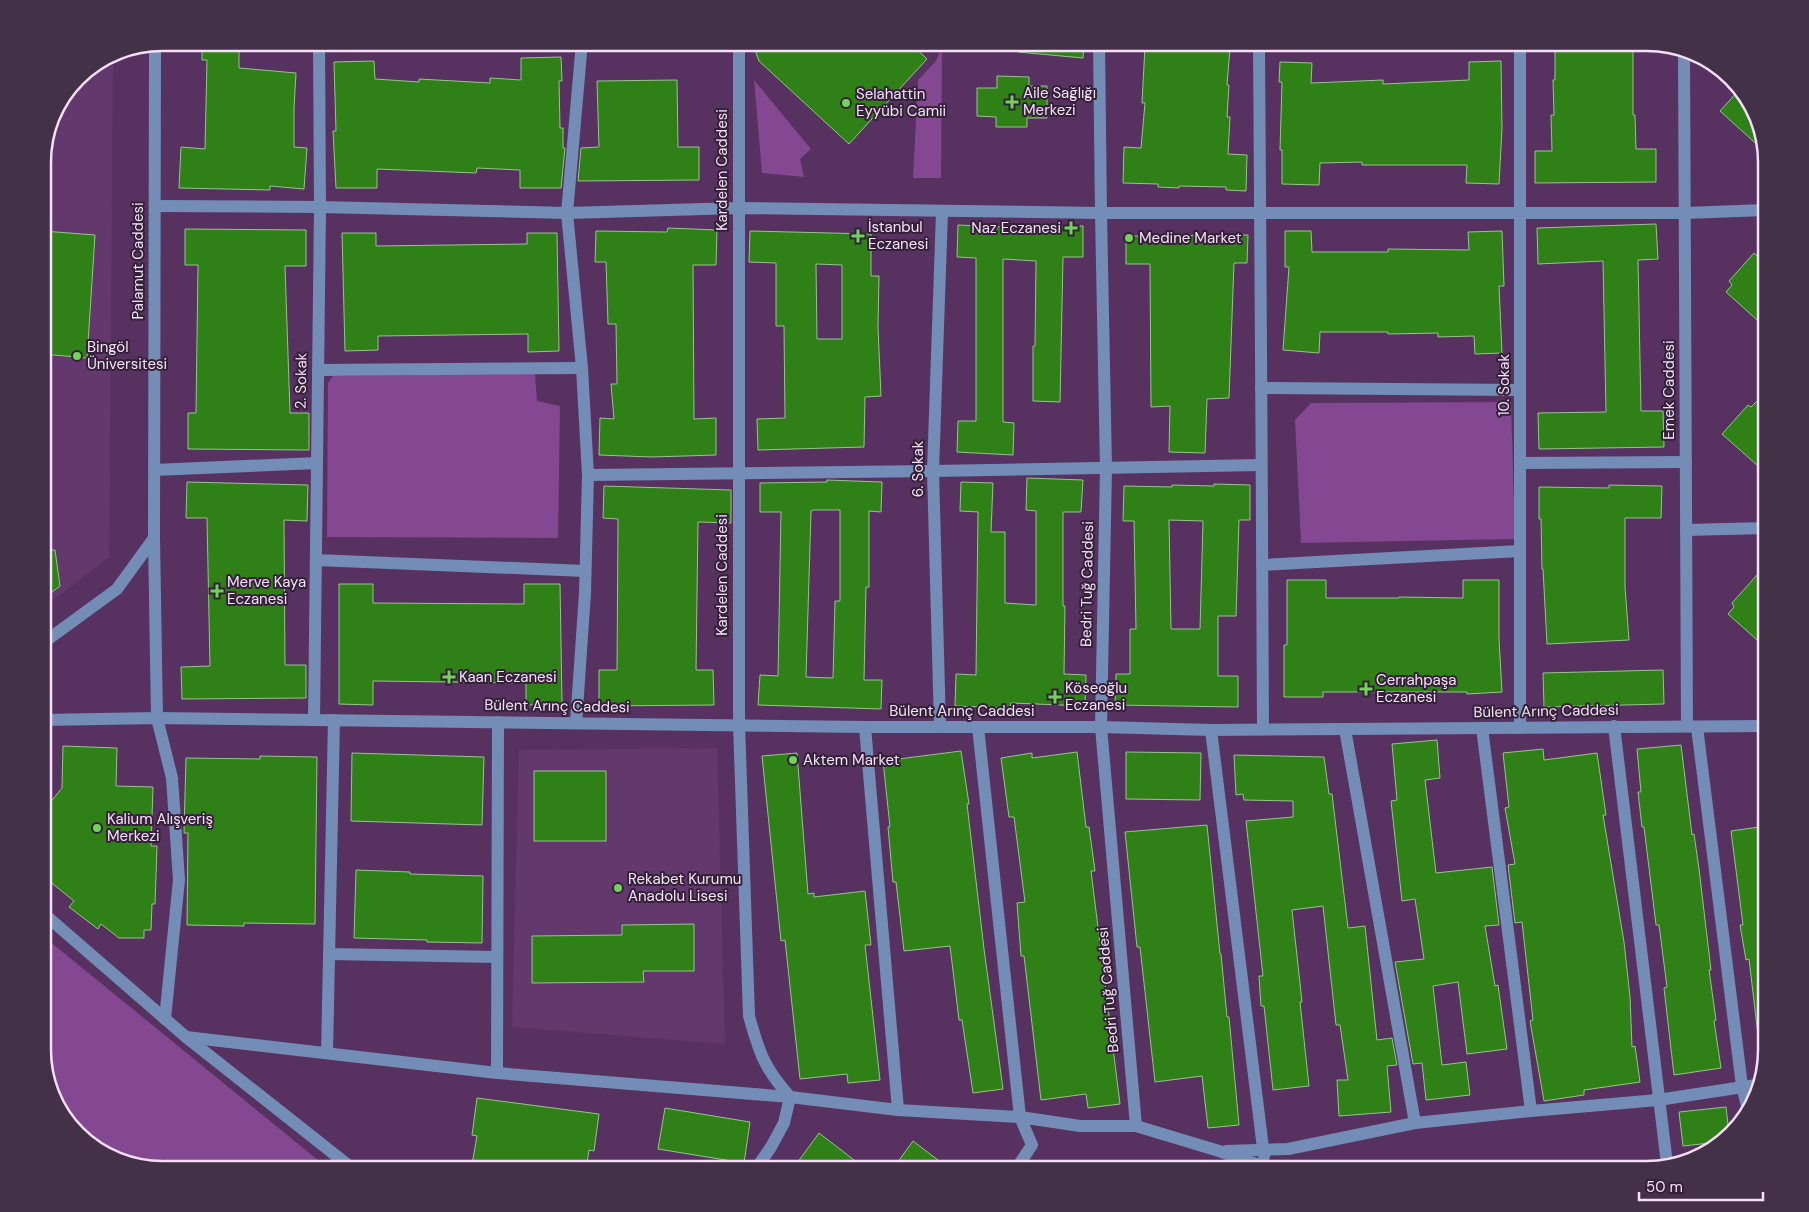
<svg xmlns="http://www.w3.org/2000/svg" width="1809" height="1212" font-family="'DM Sans',sans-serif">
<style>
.built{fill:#63396d}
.green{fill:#844792}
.building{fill:#2f8017;stroke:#98c38d;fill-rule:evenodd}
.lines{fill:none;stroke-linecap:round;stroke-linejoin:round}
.minor{stroke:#738db7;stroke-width:12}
.poi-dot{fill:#73d25c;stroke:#332237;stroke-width:2}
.labels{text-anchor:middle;stroke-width:4;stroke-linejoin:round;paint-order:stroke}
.poi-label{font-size:15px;fill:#f6dffb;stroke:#332237;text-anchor:start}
.street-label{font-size:15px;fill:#f6dffb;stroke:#332237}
.rim{fill:none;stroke:#f6dffb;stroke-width:2.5}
</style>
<rect width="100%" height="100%" fill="#573260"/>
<g class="built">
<polygon points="113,54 109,557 43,608 43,155 52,116 78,77"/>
<polygon points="717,748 725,1044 512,1027 519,750"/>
</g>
<g class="green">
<polygon points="942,47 941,178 913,178 918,80 936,61"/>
<polygon points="754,80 811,149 800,159 804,177 762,173"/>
<polygon points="535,374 537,401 560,406 558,538 327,537 328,383 333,376"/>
<polygon points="1511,402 1515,539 1301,543 1295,420 1311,403"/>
<polygon points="43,936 329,1169 162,1169 95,1149 58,1109 43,1057"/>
</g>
<g class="building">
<polygon points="202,42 239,42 239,68 296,73 294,108 294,147 307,148 304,189 270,186 270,190 179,188 181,147 205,149 207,60 202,60"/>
<polygon points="752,42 909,42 927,59 849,144 759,61"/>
<polygon points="1018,42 1084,42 1083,58 1018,52"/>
<polygon points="1585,44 1585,47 1633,46 1633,115 1635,115 1636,149 1656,149 1656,182 1535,183 1535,151 1552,151 1551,115 1554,115 1553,80 1555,80 1555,45"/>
<polygon points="1193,45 1230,48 1227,85 1229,85 1227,117 1230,117 1228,154 1247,155 1246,191 1226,190 1226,187 1179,186 1179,188 1158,187 1158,184 1123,183 1124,147 1141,148 1145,103 1142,103 1145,46 1193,49"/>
<polygon points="561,57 562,81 559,81 560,128 563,128 563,148 565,148 561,188 520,188 520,170 477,168 476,173 377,169 377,188 336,188 333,131 336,131 334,62 374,61 375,79 419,82 419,79 490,83 490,78 521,80 521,58"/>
<polygon points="1501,61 1502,128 1499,184 1466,183 1467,165 1362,165 1362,162 1320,163 1319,185 1282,184 1282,150 1280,150 1282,82 1279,82 1280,62 1312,63 1311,83 1383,80 1383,84 1469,80 1469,62"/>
<polygon points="997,76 1029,77 1029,86 1047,86 1047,118 1027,118 1027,127 996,127 996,117 977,116 977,88 997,88"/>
<polygon points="677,80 678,147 699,147 699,180 578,181 581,148 599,147 597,81"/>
<polygon points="1739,90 1751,103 1763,150 1720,111"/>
<polygon points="1656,224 1658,259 1638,260 1641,411 1663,411 1664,447 1539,449 1538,413 1606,412 1603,261 1538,264 1537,228"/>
<polygon points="958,225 1026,228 1026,226 1083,226 1083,257 1063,257 1060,402 1033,401 1033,346 1035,346 1036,261 1003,259 1003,422 1014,423 1013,455 957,452 958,421 976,421 976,258 957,257"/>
<polygon points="668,228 717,230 716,265 693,265 694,419 716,418 716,455 652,457 599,455 600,418 614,419 611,384 617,384 616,324 608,324 606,262 595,262 596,231 667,232"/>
<polygon points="185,229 306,230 306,266 285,266 290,413 309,413 309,450 188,449 188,413 196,413 198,265 185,265"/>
<polygon points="43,231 95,235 87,358 43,354"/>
<path d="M750,231L871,234V276H879L878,327L881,396L865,397L864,447L758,450L757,419L785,418L784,326H776V263L749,262ZM816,264L842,265V339H817Z"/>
<polygon points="1285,231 1311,231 1312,252 1388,252 1388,249 1469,250 1468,232 1502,231 1504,286 1499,286 1502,353 1475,354 1474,336 1438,337 1438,333 1388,334 1388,332 1320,332 1319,353 1283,350 1289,267 1285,267"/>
<polygon points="342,233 376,233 376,246 527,244 527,233 557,233 559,351 528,352 528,334 378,336 378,350 345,351"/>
<polygon points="1248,235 1247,263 1234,263 1229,398 1207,399 1205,453 1169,452 1170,406 1151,407 1150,264 1126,264 1126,236"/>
<polygon points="1754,253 1766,264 1766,328 1726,292 1732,285 1729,281"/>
<polygon points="1757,401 1766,409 1766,473 1722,434 1748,405 1751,407"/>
<polygon points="1027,478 1083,480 1081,512 1063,512 1063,606 1065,606 1064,674 1086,675 1085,706 1011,703 1010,708 955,706 956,674 976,675 978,512 960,511 961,482 993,483 991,532 1005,532 1005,603 1036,605 1036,511 1026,510"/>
<path d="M827,480L882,482L881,512L869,511V587H866L864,680H882L881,709L758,705L760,675L778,676L781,512H760V483L827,482ZM813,510H840V601H835L833,678L806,677L811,511Z"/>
<polygon points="187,482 308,485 307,521 284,520 285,665 306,665 306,698 182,699 181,667 210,666 207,518 186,518"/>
<path d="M1214,484L1250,485V520H1239L1236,616H1218V676H1238V707L1115,705L1116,674H1130V629H1136L1134,521H1123L1124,486L1172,487V485L1214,486ZM1169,520L1203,521L1200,629H1171Z"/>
<polygon points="1609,485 1662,486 1661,518 1625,518 1625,587 1629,640 1547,644 1543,569 1542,569 1541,519 1539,519 1539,487 1609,488"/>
<polygon points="604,486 731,490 731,523 698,522 696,670 713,670 714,705 599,706 599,670 617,670 618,519 603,518"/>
<polygon points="55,550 60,586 43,599 43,551"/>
<polygon points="1757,575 1766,584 1766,648 1728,614 1734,607 1732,603"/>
<polygon points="1287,580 1326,580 1326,598 1399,598 1399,597 1463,598 1463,580 1499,580 1499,639 1502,692 1467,694 1467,692 1323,692 1323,697 1284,697 1284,645 1287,645"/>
<polygon points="339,584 373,584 373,603 524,604 524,584 560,584 562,704 526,705 526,683 373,681 373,705 339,704"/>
<polygon points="1663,670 1664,704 1544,707 1543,673"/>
<polygon points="1437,740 1440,778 1425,780 1436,873 1492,867 1499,925 1485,926 1495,986 1498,985 1507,1049 1467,1054 1458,982 1433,986 1442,1065 1466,1062 1470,1095 1426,1100 1422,1063 1413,1064 1395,962 1424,959 1415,899 1402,901 1391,801 1397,800 1392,744"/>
<polygon points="1681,745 1692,835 1694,834 1699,869 1711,970 1709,970 1716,1020 1714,1021 1721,1068 1674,1075 1664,988 1667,987 1659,925 1656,925 1644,827 1642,827 1638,792 1641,792 1637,749"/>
<polygon points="63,746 117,748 116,786 153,787 151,846 157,846 155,904 152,904 151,930 144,930 144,938 119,938 101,924 98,929 69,907 74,901 43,876 43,811 62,788"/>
<polygon points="1543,749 1544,760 1597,753 1606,815 1603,815 1624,942 1630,997 1632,1047 1635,1046 1640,1082 1584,1090 1584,1095 1544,1101 1530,1021 1533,1020 1522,922 1515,923 1508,865 1515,864 1505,808 1509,807 1503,753"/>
<polygon points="961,751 969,804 967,804 984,949 1003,1089 973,1093 962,1020 959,1020 950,946 904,951 896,882 893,882 888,827 890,827 883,761"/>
<polygon points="1077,752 1086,827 1089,827 1095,871 1091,871 1120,1104 1088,1108 1086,1094 1041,1100 1024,956 1021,956 1017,903 1025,902 1014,817 1009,817 1001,758 1032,753 1032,758"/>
<polygon points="1126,752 1201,753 1200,800 1126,799"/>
<polygon points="352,753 484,757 482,825 351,821"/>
<polygon points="797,753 808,894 814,893 814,897 865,891 871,945 865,945 880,1080 848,1083 847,1074 800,1079 785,940 781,941 762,756"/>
<polygon points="1234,755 1324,757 1329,794 1332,794 1348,928 1365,926 1377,1040 1392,1038 1397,1065 1387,1066 1391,1112 1339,1116 1337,1080 1348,1080 1340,1025 1336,1025 1323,906 1292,910 1302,1002 1300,1002 1309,1086 1273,1090 1264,1006 1261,1006 1259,976 1263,976 1246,821 1293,817 1293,801 1244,800 1243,794 1236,795"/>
<polygon points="260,756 317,757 315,924 244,923 244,926 187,925 188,833 184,833 186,758 260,759"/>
<rect x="534" y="771" width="72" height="70"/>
<polygon points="1207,825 1220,954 1221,954 1227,1017 1229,1017 1239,1125 1208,1128 1202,1076 1155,1082 1140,947 1137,947 1125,832"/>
<polygon points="1766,826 1766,1035 1758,1035 1749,959 1746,960 1740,925 1743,925 1731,831"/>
<polygon points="356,870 410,872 410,874 483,876 482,943 427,942 427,940 354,938"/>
<polygon points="694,924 694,971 643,971 644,982 532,983 532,936 622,935 622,925"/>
<polygon points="477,1098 599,1114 594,1151 589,1150 586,1170 471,1170 477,1136 472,1135"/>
<polygon points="1726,1107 1729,1133 1719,1142 1683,1146 1679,1112"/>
<polygon points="665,1108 750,1122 744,1163 658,1149"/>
<polygon points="819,1133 867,1170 792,1170"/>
<polygon points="913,1141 951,1170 892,1170"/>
</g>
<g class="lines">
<g class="minor">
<path d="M739,42V724L749,1016C759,1052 764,1068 790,1097L784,1123L771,1147L756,1169"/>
<polyline points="1099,42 1101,213 1106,468 1101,727 1136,1126"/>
<path d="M1259,42C1262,271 1261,500 1263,729"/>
<polyline points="155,44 154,538 157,718 172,778 179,880 165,1019"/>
<polyline points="319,46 475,42"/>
<polyline points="1684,54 1687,726"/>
<polyline points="155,206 320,207 567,213 738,208 1101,213 1685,213 1766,210"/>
<polyline points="318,370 582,368"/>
<polyline points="1261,388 1520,390"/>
<polyline points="1520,463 1686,462"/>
<polyline points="154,470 317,463"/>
<polyline points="588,475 933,471 1261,465"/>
<polyline points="1686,530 1766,528"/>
<polyline points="316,560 585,571"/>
<polyline points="1262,565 1520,551"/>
<polyline points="43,643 117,589 154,538"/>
<polyline points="43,720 157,718 865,727 1101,727 1211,730 1766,726"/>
<polyline points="314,720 320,207 319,42"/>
<polyline points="576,723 585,593 588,475 582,368 567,213 582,42"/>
<polyline points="940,726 933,471 942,212"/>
<polyline points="1614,726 1667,1164"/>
<polyline points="865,727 898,1110"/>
<polyline points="978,727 1020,1117 1032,1145 1016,1169"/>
<polyline points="1697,727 1742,1086 1748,1110"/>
<polyline points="1482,728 1531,1111"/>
<polyline points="1520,728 1520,42"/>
<polyline points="1345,729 1415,1123"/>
<polyline points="1211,730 1264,1156"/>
<polyline points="43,913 186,1037 353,1169"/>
<polyline points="329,954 497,957"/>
<polyline points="186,1037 497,1073 790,1097 898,1110 1020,1117 1080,1126 1136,1126 1219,1151 1271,1169"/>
<polyline points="327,1053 334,720"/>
<polyline points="497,1073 498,722"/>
<polyline points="1226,1151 1288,1149 1415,1123 1531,1111 1658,1100 1756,1085"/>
</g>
</g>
<g class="poi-dot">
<path d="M1009.5 94.5h5v5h5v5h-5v5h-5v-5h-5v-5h5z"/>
<circle cx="846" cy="103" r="5"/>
<path d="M1068.5 220.5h5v5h5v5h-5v5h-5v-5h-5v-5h5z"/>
<path d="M855.5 228.5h5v5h5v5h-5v5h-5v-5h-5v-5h5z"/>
<circle cx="1129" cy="238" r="5"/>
<circle cx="77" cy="356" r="5"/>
<path d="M214.5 583.5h5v5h5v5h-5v5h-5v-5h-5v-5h5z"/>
<path d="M446.5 669.5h5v5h5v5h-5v5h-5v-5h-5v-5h5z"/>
<path d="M1363.5 681.5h5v5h5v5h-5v5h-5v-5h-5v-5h5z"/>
<path d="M1052.5 689.5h5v5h5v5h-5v5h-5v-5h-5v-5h5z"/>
<circle cx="793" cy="760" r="5"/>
<circle cx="97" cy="828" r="5"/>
<circle cx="618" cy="888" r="5"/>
</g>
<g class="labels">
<g class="poi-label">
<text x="1023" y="98">Aile Sağlığı<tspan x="1023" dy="17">Merkezi</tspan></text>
<text x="856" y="99">Selahattin<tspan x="856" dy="17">Eyyübi Camii</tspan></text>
<text x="868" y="232">İstanbul<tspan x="868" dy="17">Eczanesi</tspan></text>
<text x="1061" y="233" text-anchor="end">Naz Eczanesi</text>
<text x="1139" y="243">Medine Market</text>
<text x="87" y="352">Bingöl<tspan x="87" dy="17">Üniversitesi</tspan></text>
<text x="227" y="587">Merve Kaya<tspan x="227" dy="17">Eczanesi</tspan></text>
<text x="459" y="682">Kaan Eczanesi</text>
<text x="1376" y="685">Cerrahpaşa<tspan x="1376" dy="17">Eczanesi</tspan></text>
<text x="1065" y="693">Köseoğlu<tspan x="1065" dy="17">Eczanesi</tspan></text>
<text x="803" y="765">Aktem Market</text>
<text x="107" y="824">Kalium Alışveriş<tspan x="107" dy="17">Merkezi</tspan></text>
<text x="628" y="884">Rekabet Kurumu<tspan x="628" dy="17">Anadolu Lisesi</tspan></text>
</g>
<g class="street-label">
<text transform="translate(722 170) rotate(-90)" y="5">Kardelen Caddesi</text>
<text transform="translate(138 261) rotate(-90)" y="5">Palamut Caddesi</text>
<text transform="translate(301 381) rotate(-89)" y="5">2. Sokak</text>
<text transform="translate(1504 385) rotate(-90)" y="5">10. Sokak</text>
<text transform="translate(1669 390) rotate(-90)" y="5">Emek Caddesi</text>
<text transform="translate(918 469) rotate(-90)" y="5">6. Sokak</text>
<text transform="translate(722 575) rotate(-90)" y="5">Kardelen Caddesi</text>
<text transform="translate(1087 584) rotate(-89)" y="5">Bedri Tuğ Caddesi</text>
<text transform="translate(557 706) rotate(1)" y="5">Bülent Arınç Caddesi</text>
<text x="962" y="716">Bülent Arınç Caddesi</text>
<text transform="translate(1546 711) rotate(-1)" y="5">Bülent Arınç Caddesi</text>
<text transform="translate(1108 990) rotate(-95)" y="5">Bedri Tuğ Caddesi</text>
</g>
</g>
<path d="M0 0H1809V1212H0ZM162 51H1647A111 111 0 0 1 1758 162V1050A111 111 0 0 1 1647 1161H162A111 111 0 0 1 51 1050V162A111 111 0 0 1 162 51Z" fill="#433147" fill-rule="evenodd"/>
<path class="rim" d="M162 51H1647A111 111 0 0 1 1758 162V1050A111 111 0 0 1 1647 1161H162A111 111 0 0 1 51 1050V162A111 111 0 0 1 162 51Z"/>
<path d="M1639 1192v8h124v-8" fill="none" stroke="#f6dffb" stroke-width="2.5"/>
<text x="1646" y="1192" font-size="15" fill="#f6dffb" stroke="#332237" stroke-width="4" paint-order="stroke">50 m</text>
</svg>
